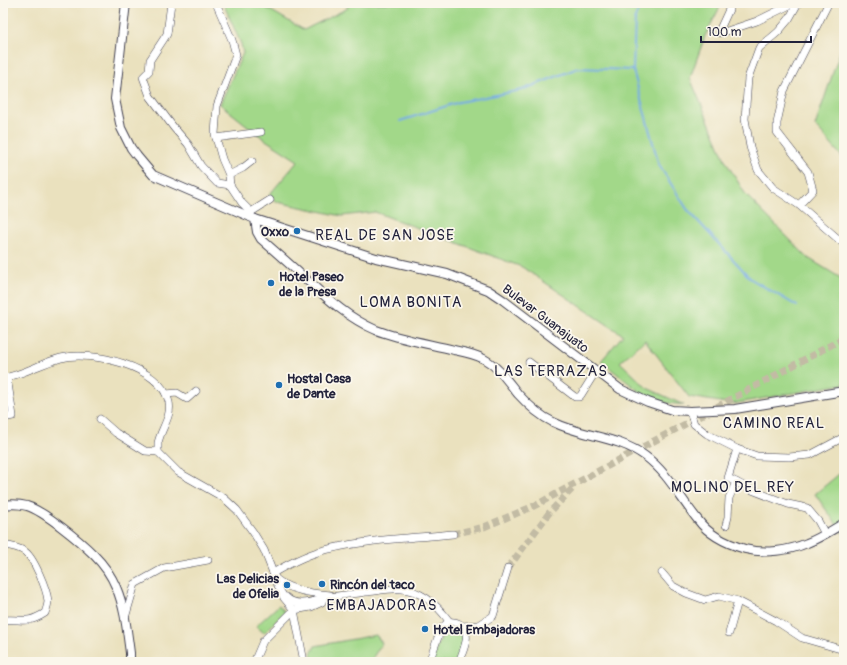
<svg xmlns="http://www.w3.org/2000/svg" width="847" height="665" font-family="Pangolin,sans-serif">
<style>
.green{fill:#a2d889;stroke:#627d62}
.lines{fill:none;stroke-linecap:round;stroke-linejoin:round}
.stream{stroke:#77ace5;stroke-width:2}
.minor-tunnel{stroke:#c2bba4;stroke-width:7;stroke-dasharray:7 3.5;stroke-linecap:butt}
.minor-casing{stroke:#403f4f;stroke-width:8}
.tertiary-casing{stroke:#403f4f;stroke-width:10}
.minor{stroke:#fff;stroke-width:7}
.tertiary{stroke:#fff;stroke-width:8}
.poi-dot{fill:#1f6fb2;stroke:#fbf7ec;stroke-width:1.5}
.labels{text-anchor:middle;stroke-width:3.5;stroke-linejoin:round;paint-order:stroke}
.poi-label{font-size:13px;font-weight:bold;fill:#22223b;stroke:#fbf7ec;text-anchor:start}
.street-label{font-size:13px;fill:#22223b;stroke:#fbf7ec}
.quarter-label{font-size:15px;letter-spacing:1px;fill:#22223b;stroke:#fbf7ec}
</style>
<rect width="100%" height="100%" fill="#fbf7ec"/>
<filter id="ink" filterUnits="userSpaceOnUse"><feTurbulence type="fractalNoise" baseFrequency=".025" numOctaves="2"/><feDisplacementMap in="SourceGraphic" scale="8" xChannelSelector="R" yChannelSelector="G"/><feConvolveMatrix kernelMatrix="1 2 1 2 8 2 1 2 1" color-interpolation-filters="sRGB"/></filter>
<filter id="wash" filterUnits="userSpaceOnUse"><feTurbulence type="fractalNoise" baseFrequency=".012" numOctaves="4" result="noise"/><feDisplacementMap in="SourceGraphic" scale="16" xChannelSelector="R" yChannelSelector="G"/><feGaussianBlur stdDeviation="0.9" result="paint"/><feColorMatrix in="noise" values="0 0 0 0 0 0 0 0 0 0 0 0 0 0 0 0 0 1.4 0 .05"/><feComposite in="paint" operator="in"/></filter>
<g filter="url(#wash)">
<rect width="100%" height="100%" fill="#eae1be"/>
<g class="green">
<polygon points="223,3 258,3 304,30 348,8 345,3 722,3 705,36 690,78 726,162 746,195 808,258 844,280 844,384 732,404 689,397 645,340 620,362 647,388 684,405 660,402 645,396 601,361 623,335 522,267 375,212 342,216 277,202 269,195 298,161 264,139 220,104 243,53 241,44"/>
<polygon points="844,40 844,159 815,126"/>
<polygon points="844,470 844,535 815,494"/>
<polygon points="279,605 285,612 264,633 256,626"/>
<path d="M449,630C456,630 460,632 464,639L458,662H431L443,633Z"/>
<polygon points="376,635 382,643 370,662 314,662 311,654 315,646"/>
</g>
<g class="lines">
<g class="stream">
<polyline points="641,3 635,18 633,70 659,165 687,209 751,279 797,306"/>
<polyline points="400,121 459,102 522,90 578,68 633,70"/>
</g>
</g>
</g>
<g filter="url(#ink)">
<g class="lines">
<g class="minor-tunnel">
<polyline points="453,534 484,527 534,506 844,338"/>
<polyline points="508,568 549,513 573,488"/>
</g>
<g class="minor-casing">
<g id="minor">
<polyline points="171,3 167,34 150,60 149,71 143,77 150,96 174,128 188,144 201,166 217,183 230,185"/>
<polyline points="216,3 232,40 236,55 217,106 215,134 222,159 229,175 230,185 242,203 251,212 251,218"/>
<polyline points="732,3 720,29 721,33 757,21 794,3"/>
<polyline points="798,3 789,19 778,32 759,48 748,78 745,119 750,147 758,170 773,188 799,205 844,244"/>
<polyline points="216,138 261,132"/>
<polyline points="229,175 243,168 252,161"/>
<polyline points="799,205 813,190 808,172 777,132 777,123 784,91 827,6"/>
<polyline points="251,212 270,200"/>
<polyline points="529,362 575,397 579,397 581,395 596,371"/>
<path d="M3,378C23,375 41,363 61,358C91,350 161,366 169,402C172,417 161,428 158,443C158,445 158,449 158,452L178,472L224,498L237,510L253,532L264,550L279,588L284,598L294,610L304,662"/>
<polyline points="166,394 177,393 187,399 196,391"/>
<polyline points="690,411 694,424 707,434 737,449 757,456 789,457 810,455 844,437"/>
<polyline points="3,418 13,416 7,377"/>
<polyline points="100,419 116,433 145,451 158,452"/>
<polyline points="737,449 728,478 752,490 788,504 807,508 818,521 825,534"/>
<polyline points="726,525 728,517 729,498 736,482"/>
<path d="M3,545C10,546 18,547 24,551C34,557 47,590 48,601C48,605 46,610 45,613C26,625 22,618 3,620"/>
<path d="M273,573C290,563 309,553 329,549C369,539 412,538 453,534"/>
<polyline points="662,573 673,586 686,593 705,600 719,596 738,601 776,621 802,638 844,650"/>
<path d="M276,579C291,591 312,593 330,595"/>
<path d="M286,597C296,608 313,601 326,598C339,595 352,594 366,592C377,591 390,588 402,589C422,591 438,606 449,621"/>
<polyline points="294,610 311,607 322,602"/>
<polyline points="125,618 135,584 164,568 208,560"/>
<polyline points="462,626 479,625 493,616 508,568"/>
<polyline points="729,633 738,601"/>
<polyline points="254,662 263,641 294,610"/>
<path d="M429,662L441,629L449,621C452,622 455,622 458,623C474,631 463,650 459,662"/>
</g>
</g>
<g class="tertiary-casing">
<g id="tertiary">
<path d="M126,3L115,99L121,128L131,148L137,156L153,175L255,219L257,232L261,239C277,253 293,267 308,281C329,300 350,319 376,330C399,339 430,344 454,350C464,352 475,354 484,359C499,367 508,382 518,394C528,405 540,416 553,422C583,437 618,436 645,456C668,473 680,498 698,520C709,535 728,544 745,549C764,554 789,551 807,543C820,538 832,530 844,523"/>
<polyline points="255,219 376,258 447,274 488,290 503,300 620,389 648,402 672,410 690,411 735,409 844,391"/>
<path d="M3,505C11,504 19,504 27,506C44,511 81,542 94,555C103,564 111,575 116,587C125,608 127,631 130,653V662"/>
</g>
</g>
<use href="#minor" class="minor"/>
<use href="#tertiary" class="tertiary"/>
</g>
</g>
<g class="poi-dot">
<circle cx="297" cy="231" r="4"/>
<circle cx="271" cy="283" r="4"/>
<circle cx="279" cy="385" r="4"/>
<circle cx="322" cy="584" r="4"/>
<circle cx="287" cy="585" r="4"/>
<circle cx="425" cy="629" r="4"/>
</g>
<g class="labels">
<g class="poi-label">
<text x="289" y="236" text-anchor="end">Oxxo</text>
<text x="279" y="281">Hotel Paseo<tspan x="279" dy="15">de la Presa</tspan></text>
<text x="287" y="383">Hostal Casa<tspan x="287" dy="15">de Dante</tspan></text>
<text x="279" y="583" text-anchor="end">Las Delicias<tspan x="279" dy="15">de Ofelia</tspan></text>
<text x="330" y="589">Rincón del taco</text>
<text x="433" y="634">Hotel Embajadoras</text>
</g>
<g class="street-label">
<text transform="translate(546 318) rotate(37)" y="5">Bulevar Guanajuato</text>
</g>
<g class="quarter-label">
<text x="385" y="240">REAL DE SAN JOSE</text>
<text x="411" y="307">LOMA BONITA</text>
<text x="551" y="376">LAS TERRAZAS</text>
<text x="774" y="428">CAMINO REAL</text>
<text x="733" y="492">MOLINO DEL REY</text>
<text x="382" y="610">EMBAJADORAS</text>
</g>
</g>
<rect width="847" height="665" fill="none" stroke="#fbf7ec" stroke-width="16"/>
<path d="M701 36v6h110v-6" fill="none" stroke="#22223b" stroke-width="2"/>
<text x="707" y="36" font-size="12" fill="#22223b" stroke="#fbf7ec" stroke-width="3" paint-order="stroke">100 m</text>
</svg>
